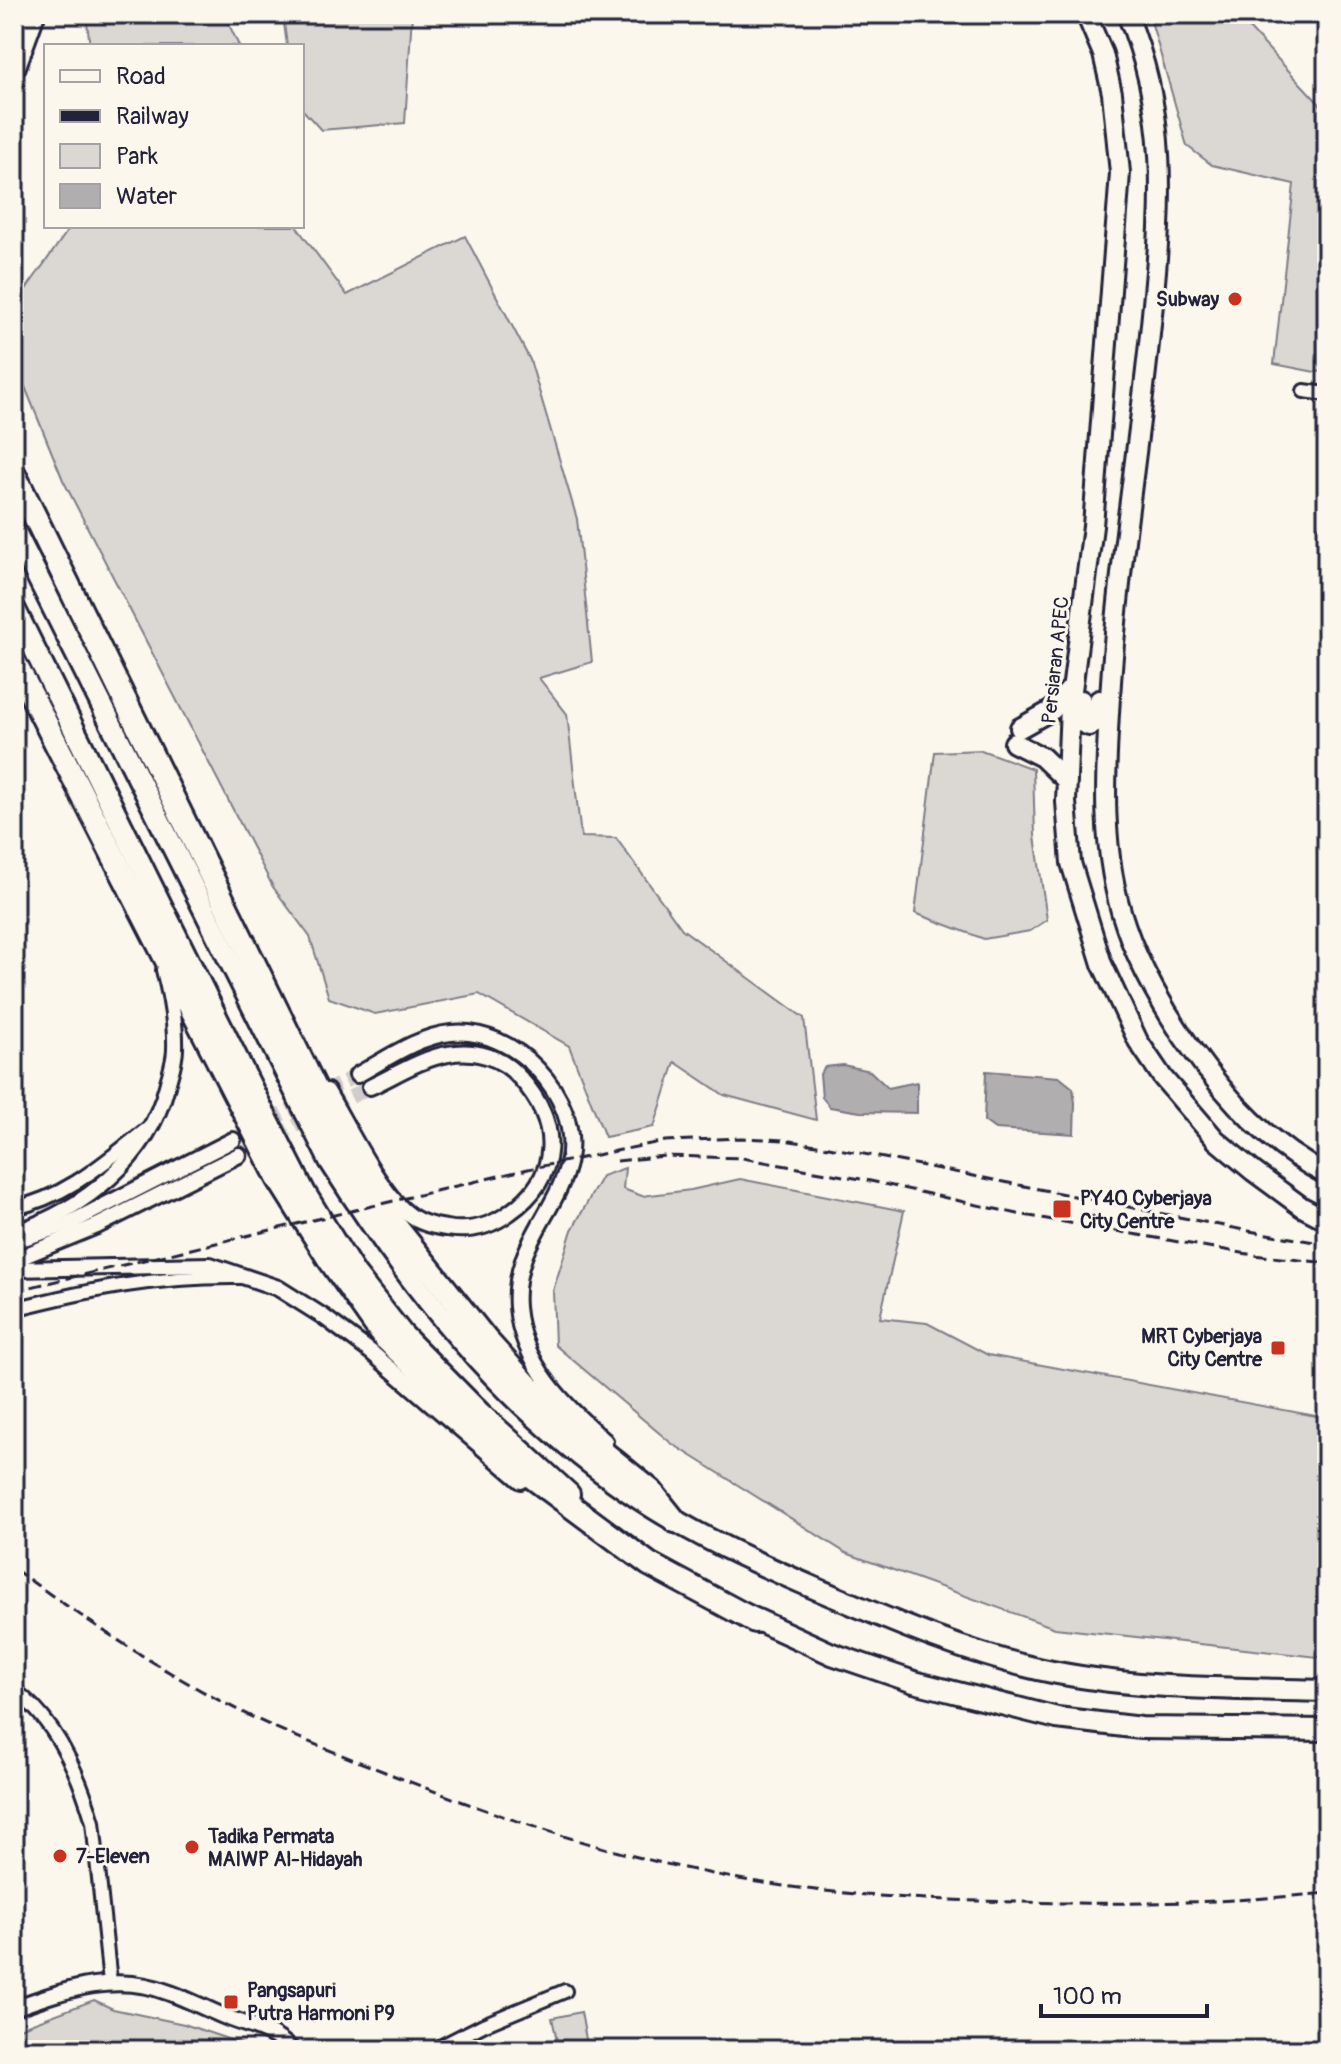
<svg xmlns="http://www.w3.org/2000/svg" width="1341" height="2064" font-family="Pangolin,sans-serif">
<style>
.green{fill:#dbd8d3;stroke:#7e7d87;stroke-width:2}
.water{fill:#b1aeb0;stroke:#787681;stroke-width:2}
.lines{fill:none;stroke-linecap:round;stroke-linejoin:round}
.tertiary-tunnel{stroke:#d0ccc9;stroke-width:14;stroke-dasharray:14 7;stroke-linecap:butt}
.minor-casing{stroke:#22223b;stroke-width:18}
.tertiary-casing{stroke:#22223b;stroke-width:20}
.primary-casing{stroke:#22223b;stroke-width:24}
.trunk-casing{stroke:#22223b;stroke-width:26}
.motorway-casing{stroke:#22223b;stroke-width:28}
.minor{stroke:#fbf7ec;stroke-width:12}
.tertiary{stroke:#fbf7ec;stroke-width:14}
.primary{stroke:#fbf7ec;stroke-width:18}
.trunk{stroke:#fbf7ec;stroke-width:20}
.motorway{stroke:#fbf7ec;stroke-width:22}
.rail{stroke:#22223b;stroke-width:3;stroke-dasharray:12 6;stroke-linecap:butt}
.poi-dot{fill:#c8321e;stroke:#fbf7ec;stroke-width:3}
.labels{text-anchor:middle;stroke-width:6;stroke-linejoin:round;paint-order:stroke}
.poi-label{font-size:20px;font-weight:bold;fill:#22223b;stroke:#fbf7ec;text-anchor:start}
.street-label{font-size:20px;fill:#22223b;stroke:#fbf7ec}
</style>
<rect width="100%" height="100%" fill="#fbf7ec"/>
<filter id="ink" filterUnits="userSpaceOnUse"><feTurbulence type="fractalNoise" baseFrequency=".0125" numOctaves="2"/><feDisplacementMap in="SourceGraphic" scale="16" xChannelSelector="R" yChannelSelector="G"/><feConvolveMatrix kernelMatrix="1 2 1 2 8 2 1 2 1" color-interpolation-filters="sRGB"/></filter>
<g filter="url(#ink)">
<g class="green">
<polygon points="86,14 412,14 405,123 321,130 302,109 302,46 287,46 284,23 227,20 239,46 90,46"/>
<polygon points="1149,14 1236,14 1327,112 1327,371 1315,372 1274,364 1294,184 1212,165 1187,146"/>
<polygon points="71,226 296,226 347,295 465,236 530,360 577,519 592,662 539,678 567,714 581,837 616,838 682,929 804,1018 816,1120 724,1095 675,1062 654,1127 605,1137 569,1046 479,994 375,1014 329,998 310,937 273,887 63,480 14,360 14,306"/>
<polygon points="981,750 1033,769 1035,836 1047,920 1030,931 984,939 915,913 935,752"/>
<polygon points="625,1168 623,1189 642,1196 691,1190 740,1179 904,1211 880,1318 927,1323 988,1355 1327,1418 1327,1658 1055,1628 846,1553 671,1443 555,1345 553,1291 572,1230 602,1176"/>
<polygon points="94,2000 113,2009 184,2024 242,2044 249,2050 14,2050 14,2030"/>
<polygon points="581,2012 588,2050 559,2050 552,2018"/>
</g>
<g class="water">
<polygon points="843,1065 870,1071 888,1088 917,1082 917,1113 860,1112 830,1107 822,1097 820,1074 825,1067"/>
<polygon points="986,1071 1059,1077 1073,1088 1075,1103 1074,1134 995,1129 984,1121"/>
</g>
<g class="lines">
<g class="tertiary-tunnel">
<polyline points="233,1140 357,1075"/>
<polyline points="239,1155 370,1087"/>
</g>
<g class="minor-casing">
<g id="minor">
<polyline points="1304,391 1327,394"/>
<polyline points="1327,529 1327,547"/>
<path d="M14,1208C67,1197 106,1161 147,1129"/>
<path d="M14,1309C92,1289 159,1276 240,1277"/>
<path d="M14,1690C56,1720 79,1774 93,1822L110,1982"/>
<polyline points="434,2050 483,2025 565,1991"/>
</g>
</g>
<g class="tertiary-casing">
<g id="tertiary">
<path d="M357,1075C385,1060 418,1036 451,1033C513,1026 581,1095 569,1159C559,1211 512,1244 517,1307C522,1364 564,1405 605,1441"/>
<path d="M327,1091C346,1123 379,1191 407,1213C417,1222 432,1226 446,1228C469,1232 490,1227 509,1213C561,1177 561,1123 520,1078C502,1057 475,1049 448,1054C422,1058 394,1076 370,1087"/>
<path d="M14,1233C84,1209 148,1159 167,1086C170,1074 175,1061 175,1049C176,1022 171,997 164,970"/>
<polyline points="14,1241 68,1224 233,1140"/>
<polyline points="14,1260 97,1226 239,1155"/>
<polyline points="14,1269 210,1265 278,1288 324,1317 371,1352 521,1481"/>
<path d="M14,2008C65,1990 116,1971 170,1993C187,1999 204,2008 221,2015C251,2028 266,2026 292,2050"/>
</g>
</g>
<g class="primary-casing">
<g id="primary">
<polyline points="1086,14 1103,54 1112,93 1120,173 1093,526 1070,706 1066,802 1071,863 1102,964 1138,1041 1163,1078 1216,1140 1253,1171 1302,1207 1327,1220"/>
<path d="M1127,14C1168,111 1163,201 1153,304C1141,435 1118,565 1110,697C1105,774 1100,853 1126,927C1139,966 1167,1015 1191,1048C1228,1100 1270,1146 1327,1175"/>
<polyline points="1081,700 1082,723 1089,726 1097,721 1099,700"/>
<polyline points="1020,728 1052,710 1072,687"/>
<polyline points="1014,743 1042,757 1067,781"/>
</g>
</g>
<g class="trunk-casing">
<g id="trunk">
<path d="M14,530L330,1161C410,1288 504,1406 628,1491C691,1535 763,1566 833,1596C899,1624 967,1653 1038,1669C1133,1690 1230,1688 1327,1691"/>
<polyline points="14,608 258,1101 305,1193 333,1239 355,1274 403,1335 480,1413 569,1494"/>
<polyline points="744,1614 832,1654 914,1682 1057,1718 1141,1728 1327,1730"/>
</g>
</g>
<g class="motorway-casing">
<g id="motorway">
<polyline points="14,66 33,14"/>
<polyline points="14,474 341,1141 384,1212 487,1341 547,1407 651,1491 675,1521"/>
<polyline points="14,661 278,1178 329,1259 384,1337 524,1471 649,1564 755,1621"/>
</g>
</g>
<use href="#minor" class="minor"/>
<use href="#tertiary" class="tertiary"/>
<use href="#primary" class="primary"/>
<use href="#trunk" class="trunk"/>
<use href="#motorway" class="motorway"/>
<g class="rail">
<polyline points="617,1161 665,1156 742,1158 866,1180 1018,1214 1254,1255 1327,1263"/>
<polyline points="14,1291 528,1169 665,1141 742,1138 784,1140 829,1147 1249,1231 1327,1244"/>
<path d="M14,1569C85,1619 160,1671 238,1710C285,1734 335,1752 385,1772C488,1813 594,1850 703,1872C807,1894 915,1900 1021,1902C1123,1905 1225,1903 1327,1893"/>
</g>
</g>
</g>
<g class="poi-dot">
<circle cx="1235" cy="299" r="8"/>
<rect x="1052" y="1199" width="20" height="20" rx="4"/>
<rect x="1270" y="1340" width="16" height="16" rx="4"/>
<circle cx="192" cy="1847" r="8"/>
<circle cx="60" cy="1856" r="8"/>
<rect x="223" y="1994" width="16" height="16" rx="4"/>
</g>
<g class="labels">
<g class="poi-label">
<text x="1219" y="306" text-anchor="end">Subway</text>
<text x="1080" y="1205">PY40 Cyberjaya<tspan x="1080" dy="23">City Centre</tspan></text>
<text x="1262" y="1343" text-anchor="end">MRT Cyberjaya<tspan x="1262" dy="23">City Centre</tspan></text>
<text x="208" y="1843">Tadika Permata<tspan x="208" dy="23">MAIWP Al-Hidayah</tspan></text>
<text x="76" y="1863">7-Eleven</text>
<text x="247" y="1997">Pangsapuri<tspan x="247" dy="23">Putra Harmoni P9</tspan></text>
</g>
<g class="street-label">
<text transform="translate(1055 660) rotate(-84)" y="7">Persiaran APEC</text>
</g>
</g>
<rect width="1341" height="2064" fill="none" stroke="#fbf7ec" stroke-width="48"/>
<rect x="24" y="24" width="1293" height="2016" fill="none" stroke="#22223b" stroke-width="3" filter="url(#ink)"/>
<rect x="44" y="44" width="260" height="184" fill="#fbf7ec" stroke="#a4a2a5" stroke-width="2"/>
<rect x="60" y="70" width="40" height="12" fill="#fbf7ec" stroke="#a4a2a5" stroke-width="2"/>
<text x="116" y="84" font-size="24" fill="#22223b">Road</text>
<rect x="60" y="110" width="40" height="12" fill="#22223b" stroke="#a4a2a5" stroke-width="2"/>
<text x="116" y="124" font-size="24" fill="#22223b">Railway</text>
<rect x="60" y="144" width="40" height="24" fill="#dbd8d3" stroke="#a4a2a5" stroke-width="2"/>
<text x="116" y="164" font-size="24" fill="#22223b">Park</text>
<rect x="60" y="184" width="40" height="24" fill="#b1aeb0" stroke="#a4a2a5" stroke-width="2"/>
<text x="116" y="204" font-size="24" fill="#22223b">Water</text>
<path d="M1041 2004v12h166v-12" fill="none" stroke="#22223b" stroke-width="4"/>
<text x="1053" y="2004" font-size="24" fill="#22223b" stroke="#fbf7ec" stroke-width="6" paint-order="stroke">100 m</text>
</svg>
